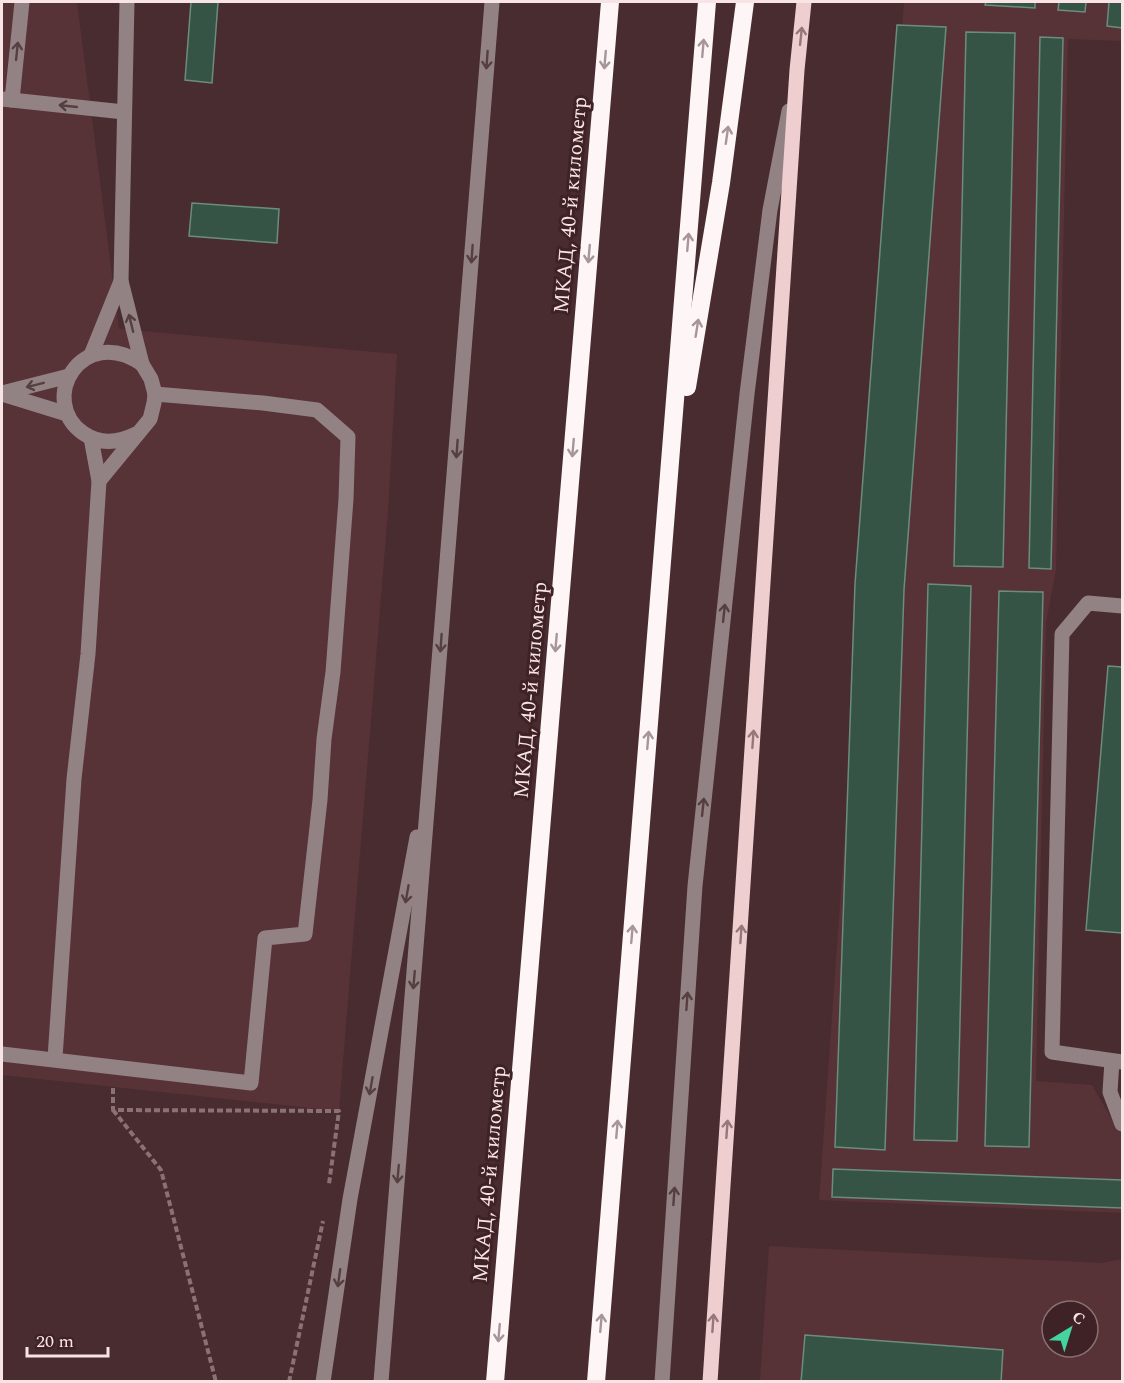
<svg xmlns="http://www.w3.org/2000/svg" width="1124" height="1383" font-family="Spectral,serif">
<style>
.built{fill:#573236;fill-rule:evenodd}
.building{fill:#365446;stroke:#6c8c7d;stroke-width:1.5}
.lines{fill:none;stroke-linecap:round;stroke-linejoin:round}
.path{stroke:#8a7173;stroke-width:4;stroke-dasharray:6 3;stroke-linecap:butt}
.minor{stroke:#928283;stroke-width:15}
.major{stroke:#efced0;stroke-width:15}
.highway{stroke:#fdf5f6;stroke-width:18}
.oneway{stroke:#96787a}
.oneway2{stroke:#a79698}
.oneway3{stroke:#573f41}
.labels{text-anchor:middle;stroke-width:6;stroke-linejoin:round;paint-order:stroke}
.street-label{font-size:21px;fill:#f8e4e5;stroke:#3e2225}
</style>
<rect width="100%" height="100%" fill="#492c2f"/>
<g class="built">
<polygon points="2,2 77,2 119,329 397,354 388,512 339,1111 2,1075"/>
<polygon points="904,2 1122,2 1122,41 1068,39 1056,570 1046,623 1036,1081 1092,1085 1114,1123 1122,1133 1122,1213 819,1200"/>
<path d="M769,1246L1101,1263L1122,1259V1381L760,1382ZM1052,1311H1088V1347H1052Z"/>
</g>
<g class="building">
<polygon points="191,2 218,2 212,83 185,80"/>
<polygon points="986,2 1035,2 1035,8 985,5"/>
<polygon points="1059,2 1086,2 1085,12 1058,10"/>
<polygon points="1109,2 1122,2 1122,28 1107,26"/>
<polygon points="897,25 946,27 904,590 885,1150 835,1147 855,584"/>
<polygon points="966,32 1015,33 1003,567 954,566"/>
<polygon points="1040,37 1063,38 1051,569 1029,568"/>
<polygon points="192,203 279,209 277,243 189,236"/>
<polygon points="928,584 971,586 957,1141 914,1140"/>
<polygon points="999,591 1043,592 1029,1147 985,1146"/>
<polygon points="1108,666 1122,667 1122,933 1086,930"/>
<polygon points="833,1169 1122,1180 1122,1208 832,1197"/>
<polygon points="805,1335 1003,1350 1001,1382 801,1382"/>
</g>
<g class="lines">
<g class="path">
<polyline points="113,1088 113,1110 339,1111 329,1184"/>
<polyline points="113,1110 161,1170 216,1382"/>
<polyline points="289,1382 323,1221"/>
</g>
<g class="minor">
<polyline points="2,99 124,112"/>
<polyline points="12,100 22,2"/>
<polyline points="91,355 121,281"/>
<polyline points="2,393 69,376"/>
<polyline points="2,394 67,414"/>
<path d="M136,434C118,443 100,445 83,433C37,400 82,323 142,364"/>
<polyline points="99,481 150,419 154,403 155,394 151,379 142,364 121,281 127,2"/>
<polyline points="1122,606 1088,603 1062,634 1052,1052 1122,1062"/>
<polyline points="2,1054 251,1083 265,938 305,934 320,800 324,739 333,672 346,499 348,437 317,410 263,403 155,394"/>
<polyline points="55,1058 74,779 88,654 99,481 91,438"/>
<polyline points="1112,1061 1110,1092 1122,1124"/>
<polyline points="323,1382 350,1199 417,837"/>
<polyline points="381,1382 492,2"/>
<polyline points="662,1382 695,886 747,394 770,210 789,111"/>
</g>
<polyline class="major" points="710,1382 797,70 804,2"/>
<g class="highway">
<polyline points="687,387 721,183 745,2"/>
<polyline points="495,1382 610,2"/>
<polyline points="596,1382 707,2"/>
</g>
</g>
<defs><path id="oneway-shaft" d="M-6 0H5M1.5-3L5.5 0L1.5 3" fill="none" stroke-width="1.6" stroke-linecap="round" stroke-linejoin="round" transform="scale(1.5)"/></defs>
<g class="oneway">
<use href="#oneway-shaft" transform="translate(801 36) rotate(-84)"/>
<use href="#oneway-shaft" transform="translate(753 739) rotate(-86)"/>
<use href="#oneway-shaft" transform="translate(741 934) rotate(-86)"/>
<use href="#oneway-shaft" transform="translate(727 1129) rotate(-86)"/>
<use href="#oneway-shaft" transform="translate(713 1323) rotate(-86)"/>
</g>
<g class="oneway2">
<use href="#oneway-shaft" transform="translate(703 48) rotate(-85)"/>
<use href="#oneway-shaft" transform="translate(605 60) rotate(95)"/>
<use href="#oneway-shaft" transform="translate(727 135) rotate(-82)"/>
<use href="#oneway-shaft" transform="translate(688 242) rotate(-85)"/>
<use href="#oneway-shaft" transform="translate(589 254) rotate(95)"/>
<use href="#oneway-shaft" transform="translate(697 328) rotate(-81)"/>
<use href="#oneway-shaft" transform="translate(573 448) rotate(95)"/>
<use href="#oneway-shaft" transform="translate(556 643) rotate(95)"/>
<use href="#oneway-shaft" transform="translate(648 740) rotate(-85)"/>
<use href="#oneway-shaft" transform="translate(632 934) rotate(-85)"/>
<use href="#oneway-shaft" transform="translate(617 1129) rotate(-85)"/>
<use href="#oneway-shaft" transform="translate(601 1323) rotate(-85)"/>
<use href="#oneway-shaft" transform="translate(499 1333) rotate(95)"/>
</g>
<g class="oneway3">
<use href="#oneway-shaft" transform="translate(17 51) rotate(-84)"/>
<use href="#oneway-shaft" transform="translate(487 60) rotate(94)"/>
<use href="#oneway-shaft" transform="translate(68 106) rotate(-174)"/>
<use href="#oneway-shaft" transform="translate(472 254) rotate(94)"/>
<use href="#oneway-shaft" transform="translate(131 323) rotate(-104)"/>
<use href="#oneway-shaft" transform="translate(35 385) rotate(166)"/>
<use href="#oneway-shaft" transform="translate(457 449) rotate(94)"/>
<use href="#oneway-shaft" transform="translate(724 613) rotate(-84)"/>
<use href="#oneway-shaft" transform="translate(441 643) rotate(94)"/>
<use href="#oneway-shaft" transform="translate(703 807) rotate(-84)"/>
<use href="#oneway-shaft" transform="translate(407 894) rotate(100)"/>
<use href="#oneway-shaft" transform="translate(414 980) rotate(95)"/>
<use href="#oneway-shaft" transform="translate(687 1001) rotate(-86)"/>
<use href="#oneway-shaft" transform="translate(371 1086) rotate(100)"/>
<use href="#oneway-shaft" transform="translate(398 1174) rotate(95)"/>
<use href="#oneway-shaft" transform="translate(674 1196) rotate(-86)"/>
<use href="#oneway-shaft" transform="translate(339 1278) rotate(98)"/>
</g>
<g class="labels">
<g class="street-label">
<text transform="translate(570 205) rotate(-85)" y="7">МКАД, 40-й километр</text>
<text transform="translate(530 690) rotate(-85)" y="7">МКАД, 40-й километр</text>
<text transform="translate(489 1174) rotate(-85)" y="7">МКАД, 40-й километр</text>
</g>
</g>
<rect width="1124" height="1383" fill="none" stroke="#f8e4e5" stroke-width="6"/>
<g transform="translate(1070 1329) rotate(38)"><circle r="28" fill="#3e2225" stroke="#887072" stroke-width="1.5"/>
<path d="M0-4.5L10 22L0 15L-10 22Z" fill="#44d49f"/>
<text y="-9" font-size="16" font-weight="bold" text-anchor="middle" fill="#f8e4e5">С</text>
</g>
<path d="M27 1347v9h81v-9" fill="none" stroke="#f8e4e5" stroke-width="3"/>
<text x="36" y="1347" font-size="18" fill="#f8e4e5" stroke="#3e2225" stroke-width="4.5" paint-order="stroke">20 m</text>
</svg>
